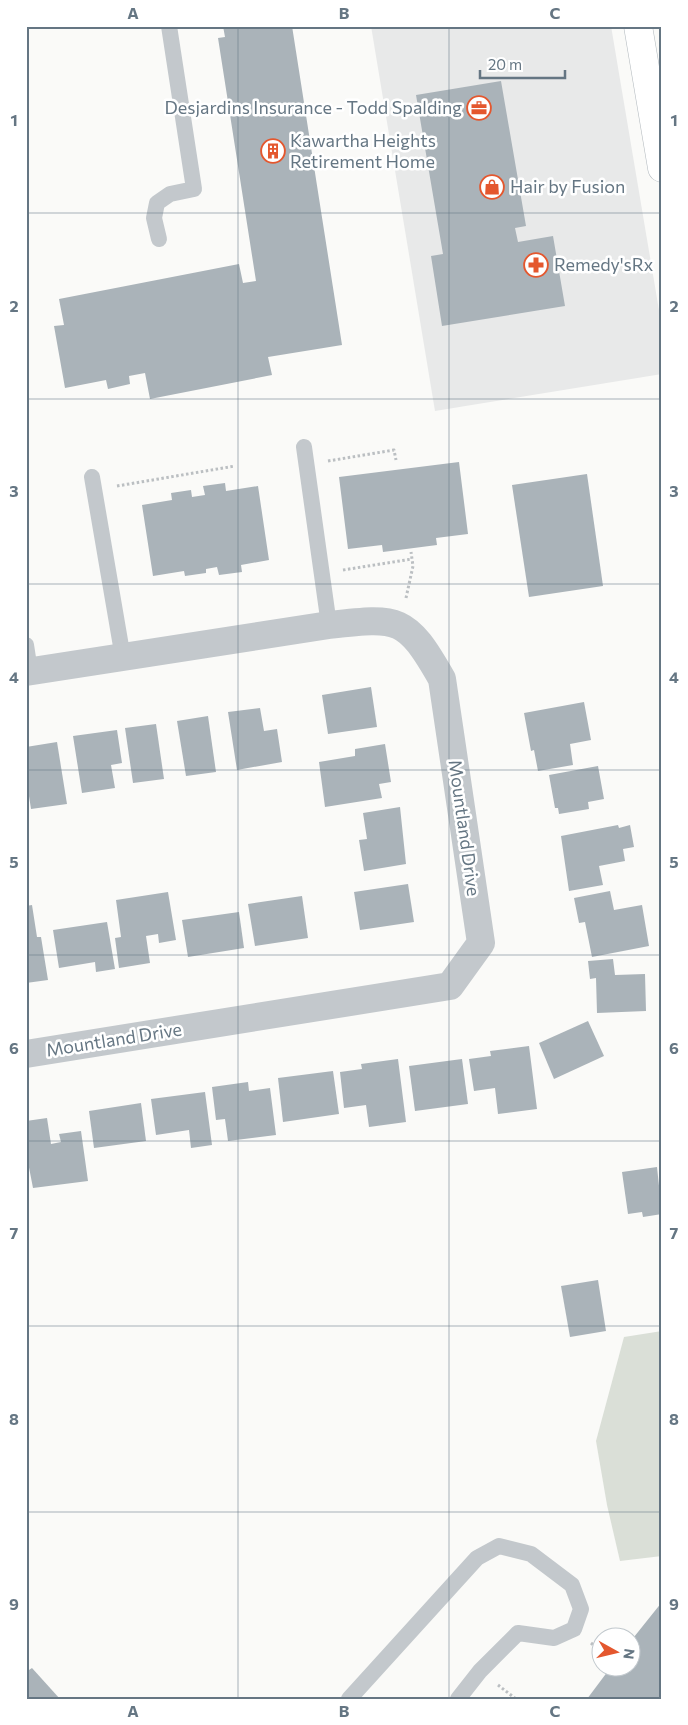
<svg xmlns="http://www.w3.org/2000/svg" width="688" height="1725" font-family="Commissioner,sans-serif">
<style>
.built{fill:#e8e9e9}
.green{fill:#dadfd7}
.building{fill:#aab3b9}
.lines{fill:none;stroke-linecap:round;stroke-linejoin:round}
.secondary-casing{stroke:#b3babf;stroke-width:29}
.path{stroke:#bbbfc2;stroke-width:3;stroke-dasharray:2.5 2.5;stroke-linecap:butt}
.service{stroke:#c3c8cc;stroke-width:16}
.minor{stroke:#c3c8cc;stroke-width:28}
.secondary{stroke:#fff;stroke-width:28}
.grid{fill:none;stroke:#657683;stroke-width:1;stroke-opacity:0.55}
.labels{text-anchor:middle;stroke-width:5;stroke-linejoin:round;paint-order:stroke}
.poi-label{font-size:18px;fill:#657683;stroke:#fff;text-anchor:start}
.street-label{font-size:18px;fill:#657683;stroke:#fff}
.neatline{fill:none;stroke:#657683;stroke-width:2}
.grid-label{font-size:16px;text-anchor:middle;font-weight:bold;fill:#657683}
</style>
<rect width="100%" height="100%" fill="#fafaf8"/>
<polygon class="built" points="371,26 611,26 662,328 662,374 435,411"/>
<polygon class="green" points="662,1331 662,1556 620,1561 607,1505 596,1441 624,1337"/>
<g class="building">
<polygon points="223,26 280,26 281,28 292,26 342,345 268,357 272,375 150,399 145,373 129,376 130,384 108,389 106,380 65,388 54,326 64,325 59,299 239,264 243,283 256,281 218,38 225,37"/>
<polygon points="501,81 526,226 515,228 518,242 553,236 565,306 442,326 431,256 443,254 416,95"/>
<polygon points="459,462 468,534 436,538 437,545 383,552 382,545 348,549 339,477"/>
<polygon points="587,474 603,586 529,597 512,485"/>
<polygon points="225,483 226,491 258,486 269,560 241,565 242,572 219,575 217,567 206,569 206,573 185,576 184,571 153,576 142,505 172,500 171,493 191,490 192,497 205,495 203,486"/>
<polygon points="371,687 377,727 328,734 322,695"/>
<polygon points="584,702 591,740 570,744 573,765 538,771 534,750 531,751 524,713"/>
<polygon points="260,708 264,731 277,729 282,762 237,770 228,712"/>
<polygon points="208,716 216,772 186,776 177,721"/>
<polygon points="156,724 164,779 133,783 125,728"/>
<polygon points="117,730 122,763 111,765 115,788 82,793 73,736"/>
<polygon points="57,742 67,804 31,809 26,777 26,747"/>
<polygon points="385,744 391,782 379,784 382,798 325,807 319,762 355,756 355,749"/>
<polygon points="598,766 604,799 588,802 589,809 559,814 558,808 555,808 549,775"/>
<polygon points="400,807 406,864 364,871 359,840 367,839 363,813"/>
<polygon points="618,825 619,828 630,825 634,847 623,849 625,861 599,866 603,885 569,891 561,836"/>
<polygon points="408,884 414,922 360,930 354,892"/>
<polygon points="610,891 614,910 642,905 649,946 592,957 585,922 579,923 574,898"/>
<polygon points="168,892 176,940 159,943 158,934 146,936 150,963 119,968 115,938 121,937 116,900"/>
<polygon points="302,896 308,938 255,946 248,904"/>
<polygon points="32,905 37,937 41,937 48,980 26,983 26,906"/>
<polygon points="239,912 244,948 188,957 182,920"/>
<polygon points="107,922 115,969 96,972 95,962 59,968 53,930"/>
<polygon points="613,959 615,975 645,974 646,1011 597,1013 596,978 590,979 588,961"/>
<polygon points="588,1021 604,1056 554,1079 539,1043"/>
<polygon points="529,1046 537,1109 498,1114 495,1088 474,1091 469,1059 491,1056 490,1051"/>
<polygon points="398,1059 406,1122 369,1127 366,1105 344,1108 340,1072 362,1069 361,1064"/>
<polygon points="462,1059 468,1104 415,1111 409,1066"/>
<polygon points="333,1071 339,1114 283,1122 278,1078"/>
<polygon points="248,1082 249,1091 270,1088 276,1135 228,1141 225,1119 216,1120 212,1087"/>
<polygon points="205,1092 212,1145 191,1148 189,1130 156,1135 151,1099"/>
<polygon points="141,1103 146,1141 94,1148 89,1111"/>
<polygon points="47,1118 51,1144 61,1142 59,1134 81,1131 88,1181 33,1188 26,1152 26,1121"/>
<polygon points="657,1167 662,1214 643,1217 642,1212 628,1214 622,1172"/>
<polygon points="598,1280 606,1331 570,1337 561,1286"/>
<polygon points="662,1602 662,1699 587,1699 608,1671 603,1668 630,1668 630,1642"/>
<polygon points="32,1668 60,1699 26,1699 26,1672"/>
</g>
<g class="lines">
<g class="secondary-casing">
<polyline id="secondary" points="638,26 662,168"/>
</g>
<g class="path">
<polyline points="328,461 394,450 396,460"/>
<polyline points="117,486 235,466"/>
<polyline points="343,570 412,559"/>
<polyline points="406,598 413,566 411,552"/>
<polyline points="591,1643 598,1649"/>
<polyline points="498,1685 516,1699"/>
</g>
<g class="service">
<polyline points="159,239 154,218 157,203 170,194 194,189 169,26"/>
<polyline points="304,447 329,625"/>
<polyline points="92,477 123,658"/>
<polyline points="26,645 30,671"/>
<polyline points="349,1699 477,1558 499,1546 531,1554 572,1585 581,1609 574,1629 554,1638 518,1633 480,1671 458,1699"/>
</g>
<path class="minor" d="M26,672L329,625C399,617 406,616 442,679L481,943L450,986L26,1054"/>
<use href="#secondary" class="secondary"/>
</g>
<path class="grid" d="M238,26V1699M449,26V1699M26,213H662M26,399H662M26,584H662M26,770H662M26,955H662M26,1141H662M26,1326H662M26,1512H662"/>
<defs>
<g id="office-ring" transform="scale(1.25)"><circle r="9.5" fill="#fff" stroke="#e4572e" stroke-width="1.5"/><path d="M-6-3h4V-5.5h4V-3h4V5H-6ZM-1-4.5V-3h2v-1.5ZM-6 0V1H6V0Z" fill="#e4572e"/></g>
<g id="building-ring" transform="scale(1.25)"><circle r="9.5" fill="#fff" stroke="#e4572e" stroke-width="1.5"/><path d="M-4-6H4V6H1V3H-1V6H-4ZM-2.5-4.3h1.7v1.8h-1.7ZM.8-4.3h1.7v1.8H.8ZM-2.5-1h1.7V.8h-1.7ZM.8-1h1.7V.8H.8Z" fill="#e4572e"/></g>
<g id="shop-ring" transform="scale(1.25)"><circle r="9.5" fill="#fff" stroke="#e4572e" stroke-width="1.5"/><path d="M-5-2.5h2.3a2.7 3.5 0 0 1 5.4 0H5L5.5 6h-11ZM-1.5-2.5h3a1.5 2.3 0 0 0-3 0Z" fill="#e4572e"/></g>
<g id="pharmacy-ring" transform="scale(1.25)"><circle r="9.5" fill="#fff" stroke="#e4572e" stroke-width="1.5"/><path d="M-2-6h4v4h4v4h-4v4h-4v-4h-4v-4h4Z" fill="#e4572e"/></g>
</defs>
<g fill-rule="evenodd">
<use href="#office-ring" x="479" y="108"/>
<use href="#building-ring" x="273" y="151"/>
<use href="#shop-ring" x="492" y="187"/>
<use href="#pharmacy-ring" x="536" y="265"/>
</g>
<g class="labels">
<g class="poi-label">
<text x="462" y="114" text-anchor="end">Desjardins Insurance - Todd Spalding</text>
<text x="290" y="147">Kawartha Heights<tspan x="290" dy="21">Retirement Home</tspan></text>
<text x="510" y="193">Hair by Fusion</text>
<text x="554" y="271">Remedy'sRx</text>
</g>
<g class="street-label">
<text transform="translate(464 828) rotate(82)" y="6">Mountland Drive</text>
<text transform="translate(114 1040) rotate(-9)" y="6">Mountland Drive</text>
</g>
</g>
<rect width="688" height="1725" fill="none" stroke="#ffffff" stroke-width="55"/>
<g transform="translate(616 1652) rotate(98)"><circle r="24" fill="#ffffff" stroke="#c1c8cd"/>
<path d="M0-4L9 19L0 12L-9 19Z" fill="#e4572e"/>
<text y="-8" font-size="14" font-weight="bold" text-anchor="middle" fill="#657683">N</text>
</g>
<path d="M480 70v8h85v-8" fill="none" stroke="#657683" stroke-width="2.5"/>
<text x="488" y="70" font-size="15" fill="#657683" stroke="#ffffff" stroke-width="4" paint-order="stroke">20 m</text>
<rect x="28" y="28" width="632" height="1670" class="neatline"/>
<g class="grid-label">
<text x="133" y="19">A</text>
<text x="344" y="19">B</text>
<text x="555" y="19">C</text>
<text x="14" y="126">1</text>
<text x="674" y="126">1</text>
<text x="14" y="312">2</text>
<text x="674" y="312">2</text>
<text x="14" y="497">3</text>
<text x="674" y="497">3</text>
<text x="14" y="683">4</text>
<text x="674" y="683">4</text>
<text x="14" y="868">5</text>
<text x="674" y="868">5</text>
<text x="14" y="1054">6</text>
<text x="674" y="1054">6</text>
<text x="14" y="1239">7</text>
<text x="674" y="1239">7</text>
<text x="14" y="1425">8</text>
<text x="674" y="1425">8</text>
<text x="14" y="1610">9</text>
<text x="674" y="1610">9</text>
<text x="133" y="1717">A</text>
<text x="344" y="1717">B</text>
<text x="555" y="1717">C</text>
</g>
</svg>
